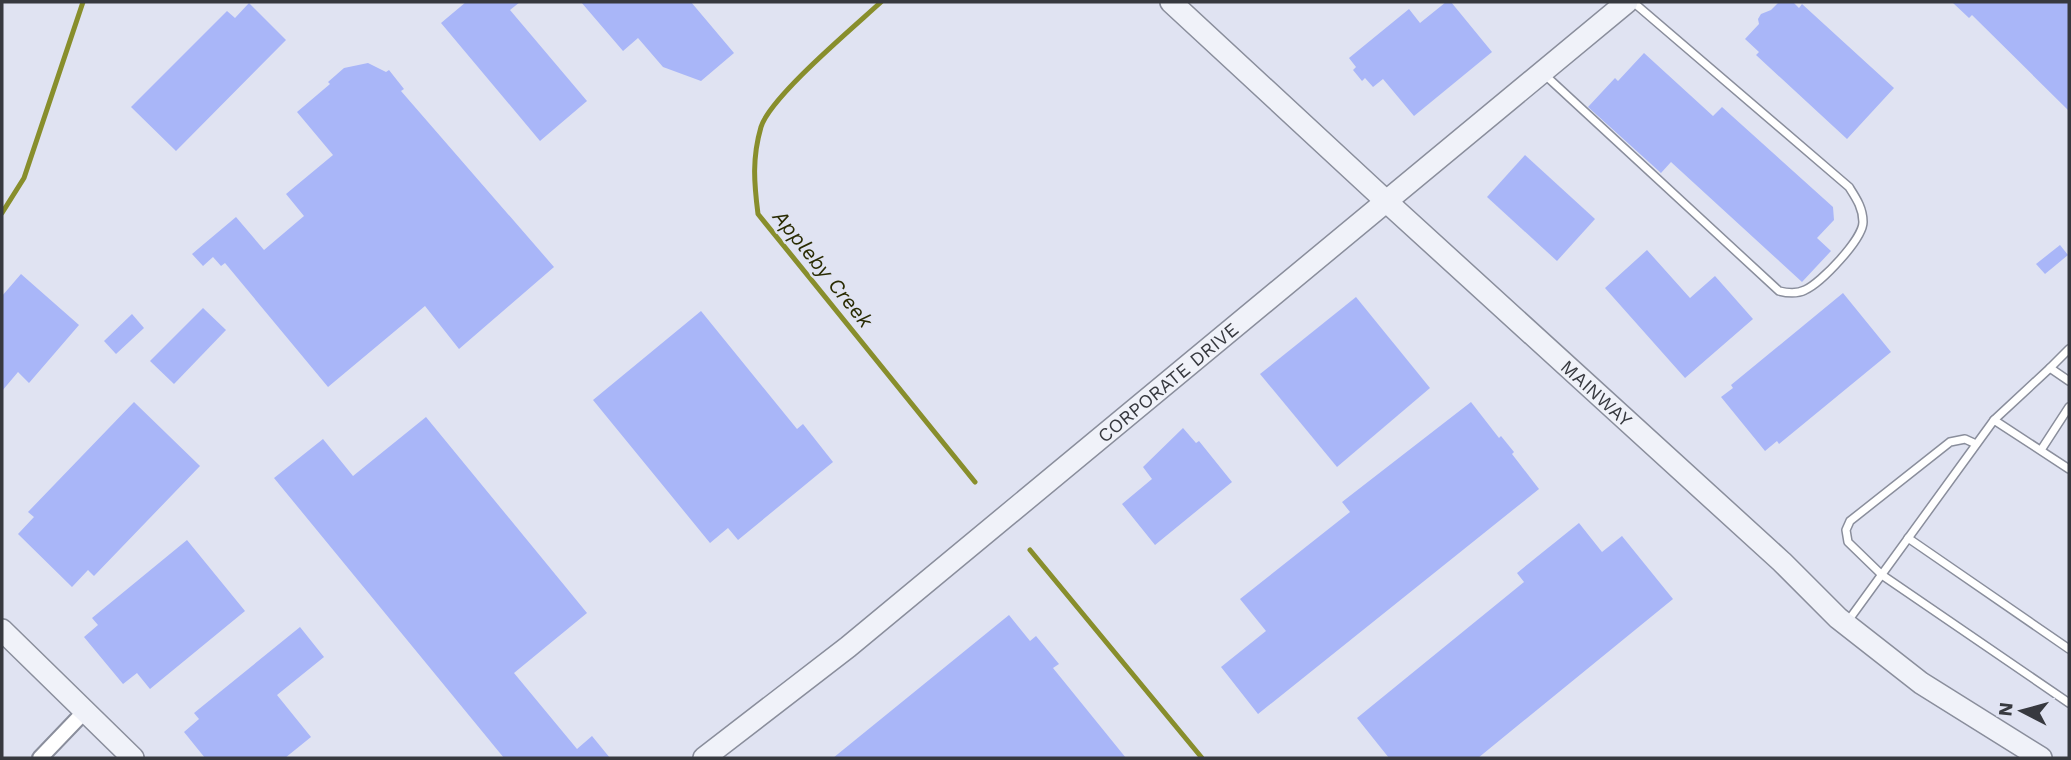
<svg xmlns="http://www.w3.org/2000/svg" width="2071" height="760" font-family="'Work Sans',sans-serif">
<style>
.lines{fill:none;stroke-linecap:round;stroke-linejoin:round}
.stream{stroke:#888e2c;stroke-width:5}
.building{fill:#a9b6f8}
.lane-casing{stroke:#8a8e9c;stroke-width:10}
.street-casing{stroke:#8a8e9c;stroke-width:18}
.secondary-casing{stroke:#8a8e9c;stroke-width:24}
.lane{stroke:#fff;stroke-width:7}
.street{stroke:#fff;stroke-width:14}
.secondary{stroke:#f0f2f9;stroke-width:21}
.labels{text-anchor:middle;stroke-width:5;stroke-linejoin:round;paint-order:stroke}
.street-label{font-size:19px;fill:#37393f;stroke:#e0e3f2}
.water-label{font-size:21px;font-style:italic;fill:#2a2c03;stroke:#e0e3f2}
</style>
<rect width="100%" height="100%" fill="#e0e3f2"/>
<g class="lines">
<g class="stream">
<path d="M881,2C855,26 770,97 761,127C752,158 754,183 758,214L975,482"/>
<polyline points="2,213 24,178 83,2"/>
<polyline points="1030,550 1202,758"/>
</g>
</g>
<g class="building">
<polygon points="466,2 520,2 510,10 587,101 540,141 441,23"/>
<polygon points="581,2 691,2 734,53 701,81 663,67 638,38 623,51"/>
<polygon points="1446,2 1451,2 1492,52 1414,116 1383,79 1373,87 1365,78 1362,81 1353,70 1356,67 1349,58 1409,9 1420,23"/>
<polygon points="1779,2 1793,2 1799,8 1802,4 1894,88 1847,139 1756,55 1759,52 1745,39 1759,24 1758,19 1761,14 1771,10"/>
<polygon points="1952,2 2069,2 2069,111 1972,15 1969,18"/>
<polygon points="249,3 286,40 176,151 131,107 227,11 235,18"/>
<polygon points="1644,53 1713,116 1722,107 1833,207 1834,220 1817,238 1831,251 1802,282 1671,162 1661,173 1588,107 1615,78 1618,81"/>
<polygon points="368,63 386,72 389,70 404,89 401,91 554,267 459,349 425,306 328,387 225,263 221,266 213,257 203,266 192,254 236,217 264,250 304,216 286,194 333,155 297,112 330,84 328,82 344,68"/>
<polygon points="1525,155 1595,219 1557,261 1487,197"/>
<polygon points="2060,245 2068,255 2045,274 2036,264"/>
<polygon points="1647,250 1690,298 1715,276 1753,319 1685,378 1605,288"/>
<polygon points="21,274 79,325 29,383 18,372 2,391 2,296"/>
<polygon points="1843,293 1891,352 1779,444 1777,441 1765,451 1721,397 1733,388 1731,385"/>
<polygon points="1356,297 1430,388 1337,467 1260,374"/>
<polygon points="203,308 226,330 174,384 150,361"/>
<polygon points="701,311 797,429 803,424 833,462 738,540 728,528 710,543 593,400"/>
<polygon points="132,314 144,328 116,354 104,341"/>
<polygon points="134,402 200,466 94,576 88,570 72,587 18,534 34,517 28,512"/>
<polygon points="1471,402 1499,438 1501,436 1514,452 1512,454 1539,489 1258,714 1221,667 1266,631 1240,599 1350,512 1342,502"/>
<polygon points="426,417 587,613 514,673 577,749 592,736 610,758 504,758 274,478 323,439 353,476"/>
<polygon points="1183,428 1196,443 1199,441 1232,482 1155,545 1122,504 1152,479 1143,467"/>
<polygon points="1579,523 1602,552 1622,536 1673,599 1478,758 1389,758 1357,718 1524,582 1517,573"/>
<polygon points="187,540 245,611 150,689 137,673 123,684 84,637 98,625 92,618"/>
<polygon points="1009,615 1030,641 1036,636 1059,664 1053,668 1126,758 833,758"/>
<polygon points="300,627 324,657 277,695 311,737 285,758 205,758 184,732 199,719 194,713"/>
</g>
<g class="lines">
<g class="lane-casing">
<g id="lane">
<path d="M1545,75L1779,291C1787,293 1797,294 1805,290C1821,283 1863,239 1863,222C1863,208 1856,198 1849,187L1633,2"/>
<polyline points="2069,349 2050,368 2069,381"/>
<polyline points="1994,420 2050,368"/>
<polyline points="1976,444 1965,439 1950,442 1850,521 1846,530 1848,542 1882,575 2069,703"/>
<polyline points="2041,450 2069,407"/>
<polyline points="1908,538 2069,649"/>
<polyline points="1848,621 1994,420 2069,469"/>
</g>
</g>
<g class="street-casing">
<polyline id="street" points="40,758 85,711"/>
</g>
<g class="secondary-casing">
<g id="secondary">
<path id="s1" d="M1171,2L1387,202L1782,562L1838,618L1921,683L2041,758"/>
<polyline points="2,630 133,758"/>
<path id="s2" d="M704,758L848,647L1627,2"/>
</g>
</g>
<use href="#lane" class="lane"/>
<use href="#street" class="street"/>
<use href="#secondary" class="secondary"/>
</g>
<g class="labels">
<g class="street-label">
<text dy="7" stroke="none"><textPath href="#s2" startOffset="597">CORPORATE DRIVE</textPath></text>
<text dy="7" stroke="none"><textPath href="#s1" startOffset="578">MAINWAY</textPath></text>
</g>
<g class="water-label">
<text transform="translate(823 269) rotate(51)" y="7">Appleby Creek</text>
</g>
</g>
<rect width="2071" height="760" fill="none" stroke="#37393f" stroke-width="7"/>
<g transform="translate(2022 711) rotate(276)" stroke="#e0e3f2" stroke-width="5" paint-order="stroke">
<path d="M0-5L12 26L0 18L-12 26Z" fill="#37393f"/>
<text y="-10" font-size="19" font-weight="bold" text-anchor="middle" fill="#37393f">N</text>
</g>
</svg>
